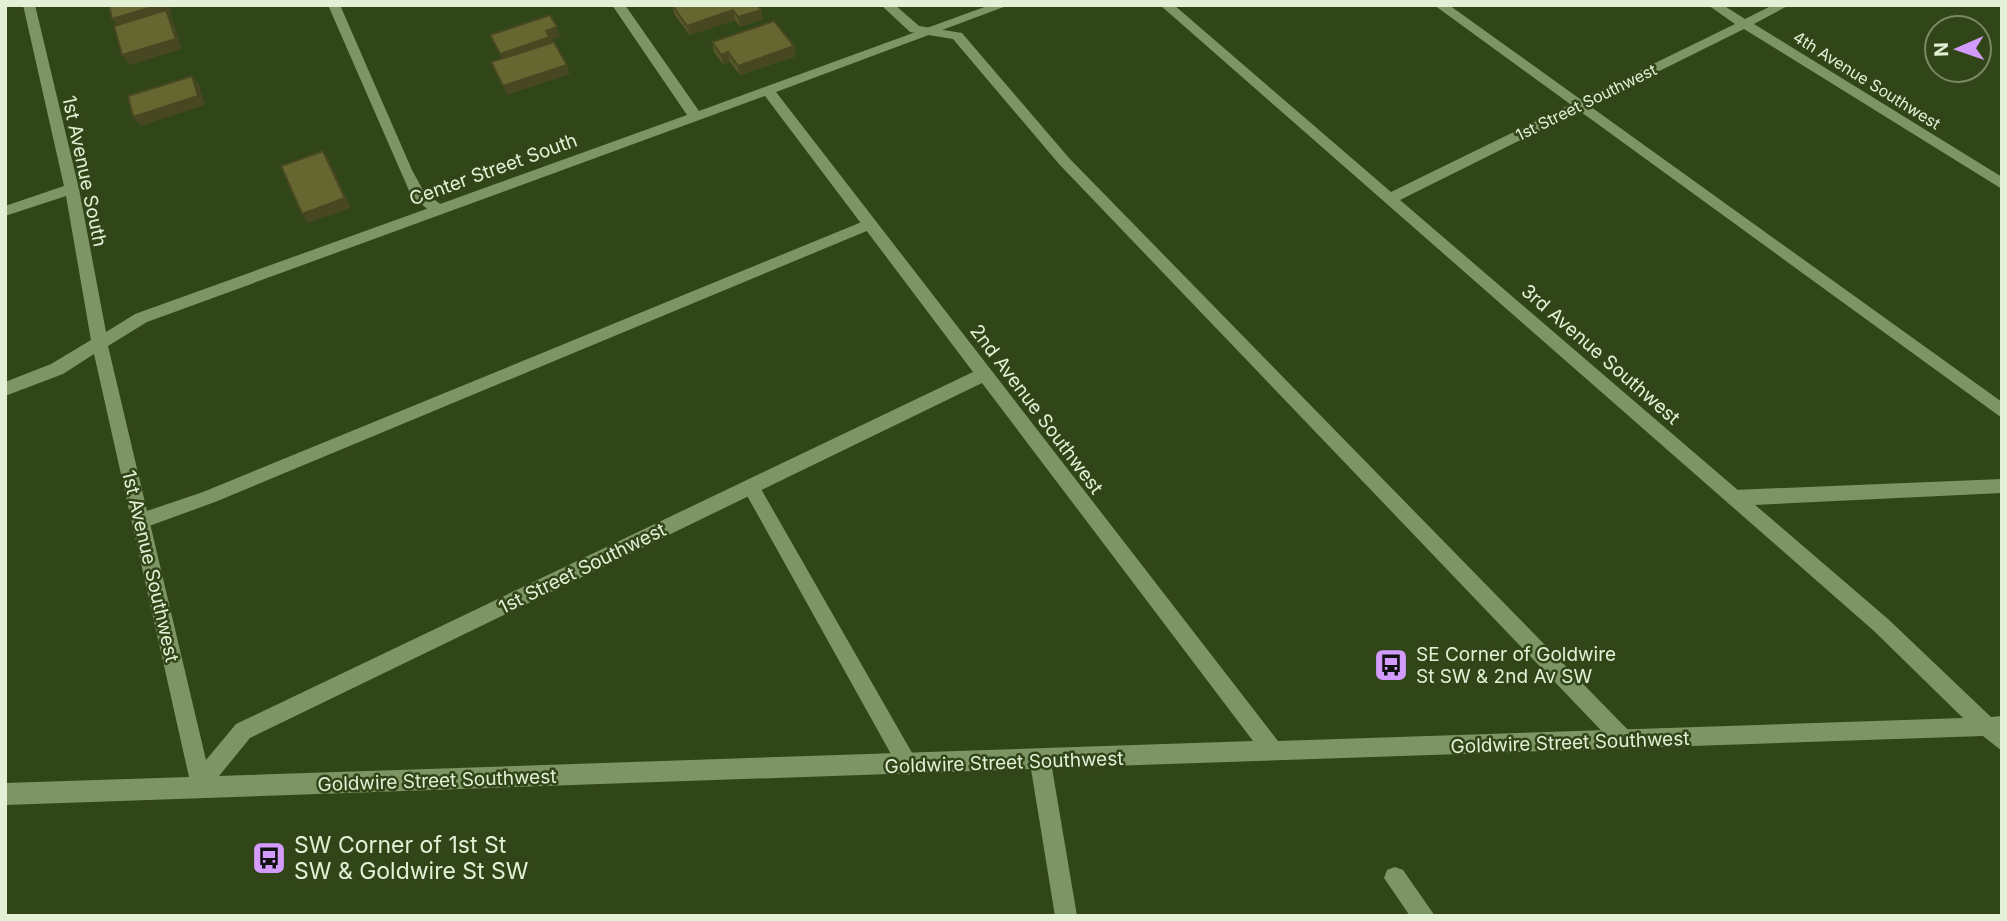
<svg xmlns="http://www.w3.org/2000/svg" width="2007" height="921" font-family="Inter,sans-serif">
<style>
.lines{fill:none;stroke-linecap:round;stroke-linejoin:round}
.service{fill:#7d9564;fill-rule:evenodd}
.minor{fill:#7d9564;fill-rule:evenodd}
.wall{fill:#575829}
.shaded-wall{fill:#474722}
.building{fill:#656630;stroke:#474722;stroke-width:2}
.labels{text-anchor:middle;stroke-width:5;stroke-linejoin:round;paint-order:stroke}
.far-street-label{font-size:16px;fill:#e3f0d6;stroke:#314618}
.street-label{font-size:19px;fill:#e3f0d6;stroke:#314618}
.poi-label{font-size:19px;fill:#e3f0d6;stroke:#314618;text-anchor:start}
.near-poi-label{font-size:23px;fill:#e3f0d6;stroke:#314618;text-anchor:start}
</style>
<rect width="100%" height="100%" fill="#314618"/>
<g class="lines">
<g class="service">
<polygon points="328,5 340,5 412,170 424,192 443,206 443,214 433,214 411,195"/>
<polygon points="881,5 895,5 919,26 962,33 1069,158 1631,733 1634,740 1631,747 1624,750 1617,747 1059,164 953,39 910,32"/>
<polygon points="1434,5 1449,5 2002,402 2002,418"/>
<polygon points="869,219 874,220 876,224 874,228 215,502 141,529 135,527 132,521 135,515 203,492"/>
<polygon points="2002,479 2002,493 1734,506 1728,503 1725,498 1728,493 1734,490"/>
<polygon points="751,480 757,482 915,758 918,765 915,772 908,775 901,772 745,492 742,487 745,482"/>
</g>
<g class="minor">
<path d="M23,5H35L79,189L106,332L135,314L687,115L612,5H625L699,111L990,5H1009L776,92L1278,741L1963,718L1874,631L1160,5H1174L1391,192L1735,24L1708,5H1723L1745,19L1773,5H1789L1754,24L2002,177V189L1744,29L1400,200L1888,619L1991,717L2002,716V751L1983,736L1052,768L1077,916H1055L1031,769L5,805V783L189,777L94,354L63,374L5,396V382L51,364L91,340L66,196L5,216V206L64,186ZM765,96L973,372L236,724L206,760L108,346L147,322ZM982,383L1253,741L219,776L250,738Z"/>
<polygon points="1395,867 1403,870 1435,916 1410,916 1384,878 1387,870"/>
</g>
</g>
<g class="wall">
<polygon points="672,5 757,5 763,19 740,27 735,20 690,35 674,14"/>
<polygon points="712,42 796,56 740,75 730,62 723,64 714,52"/>
</g>
<g class="shaded-wall">
<polygon points="159,5 170,5 172,13 169,14 173,20 182,49 130,65 122,55 119,28 112,19"/>
<polygon points="733,10 735,20 690,35 687,26"/>
<polygon points="761,10 763,19 740,27 738,17"/>
<polygon points="557,27 561,37 551,40 554,47 505,63 500,54 546,31"/>
<polygon points="794,46 796,56 740,75 738,66"/>
<polygon points="728,52 730,62 723,64 721,55"/>
<polygon points="567,65 570,74 507,95 503,86"/>
<polygon points="192,76 199,85 205,105 141,126 133,117"/>
<polygon points="323,151 329,160 351,208 308,223 302,214"/>
</g>
<g class="building">
<polygon points="109,5 159,5 112,19"/>
<polygon points="672,5 757,5 761,10 738,17 733,10 687,26"/>
<polygon points="166,10 176,39 122,55 114,26"/>
<polygon points="550,15 557,27 546,31 550,37 500,54 490,35"/>
<polygon points="774,21 794,46 738,66 728,52 721,55 712,42"/>
<polygon points="554,42 567,65 503,86 491,62"/>
<polygon points="192,76 198,96 133,117 128,96"/>
<polygon points="323,151 345,198 302,214 281,166"/>
</g>
<defs>
<g id="bus-square" transform="scale(1.75)"><rect x="-9" y="-9" width="18" height="18" rx="4" fill="#d39cfc" stroke="#314618"/><path d="M-5-6H5V4H4V6H2V4H-2V6H-4V4H-5ZM-3.5-4V0h7V-4ZM-3.5 1.2v1.5H-2V1.2ZM2 1.2v1.5H3.5V1.2Z" fill="#111"/></g>
</defs>
<g fill-rule="evenodd">
<use href="#bus-square" x="1391" y="665"/>
<use href="#bus-square" x="269" y="858"/>
</g>
<g class="labels">
<g class="far-street-label">
<text transform="translate(1867 80) rotate(32)" y="6">4th Avenue Southwest</text>
<text transform="translate(1586 102) rotate(-26)" y="6">1st Street Southwest</text>
</g>
<g class="street-label">
<text transform="translate(493 169) rotate(-20)" y="7">Center Street South</text>
<text transform="translate(85 171) rotate(78)" y="7">1st Avenue South</text>
<text transform="translate(1601 354) rotate(41)" y="7">3rd Avenue Southwest</text>
<text transform="translate(1037 409) rotate(53)" y="7">2nd Avenue Southwest</text>
<text transform="translate(151 566) rotate(77)" y="7">1st Avenue Southwest</text>
<text transform="translate(582 568) rotate(-26)" y="7">1st Street Southwest</text>
<text transform="translate(1570 742) rotate(-2)" y="7">Goldwire Street Southwest</text>
<text transform="translate(1004 762) rotate(-2)" y="7">Goldwire Street Southwest</text>
<text transform="translate(437 780) rotate(-2)" y="7">Goldwire Street Southwest</text>
</g>
<g class="poi-label">
<text x="1416" y="661">SE Corner of Goldwire<tspan x="1416" dy="22">St SW &amp; 2nd Av SW</tspan></text>
</g>
<g class="near-poi-label">
<text x="294" y="853">SW Corner of 1st St<tspan x="294" dy="26">SW &amp; Goldwire St SW</tspan></text>
</g>
</g>
<rect width="2007" height="921" fill="none" stroke="#e3f0d6" stroke-width="14"/>
<g transform="translate(1958 49) rotate(268)"><circle r="33" fill="#314618" stroke="#788a64" stroke-width="2"/>
<path d="M0-5L12 26L0 18L-12 26Z" fill="#d39cfc"/>
<text y="-10" font-size="19" font-weight="bold" text-anchor="middle" fill="#e3f0d6">N</text>
</g>
</svg>
